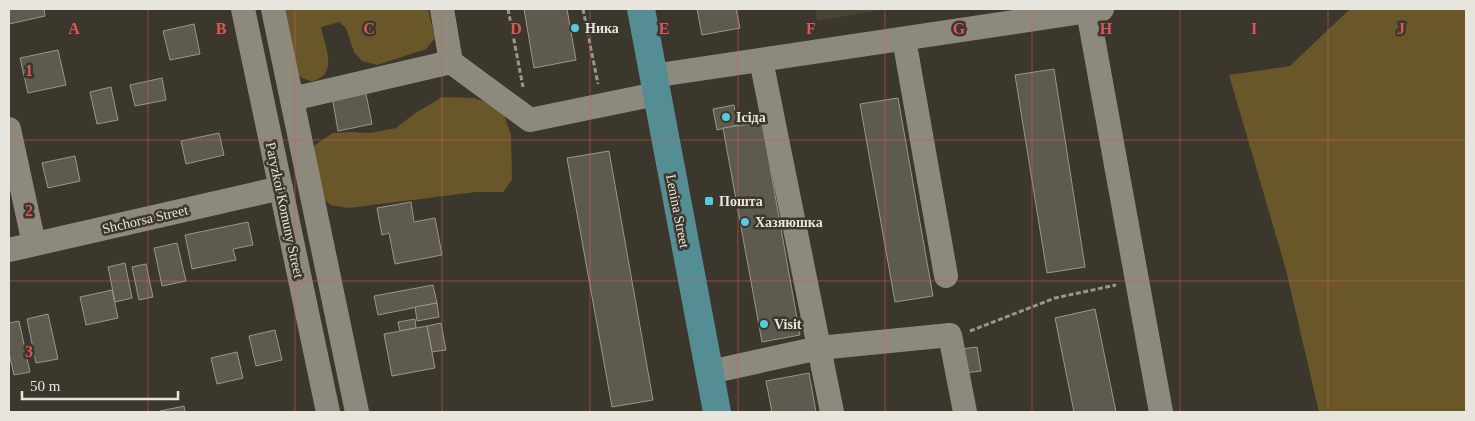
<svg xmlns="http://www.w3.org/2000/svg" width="1475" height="421" font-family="Georgia,serif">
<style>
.built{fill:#4a4333}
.green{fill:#69572a}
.building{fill:#5e5a4e;stroke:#9b9689}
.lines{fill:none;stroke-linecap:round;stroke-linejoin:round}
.path{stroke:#99968d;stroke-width:3;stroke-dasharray:5 2.5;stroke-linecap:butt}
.minor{stroke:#8e897d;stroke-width:24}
.major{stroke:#548d94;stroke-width:28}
.grid{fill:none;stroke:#da5756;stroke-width:1;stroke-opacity:0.55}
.poi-dot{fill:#56c9e1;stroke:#3b372c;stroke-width:2}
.labels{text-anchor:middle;stroke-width:5;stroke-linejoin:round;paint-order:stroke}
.poi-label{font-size:14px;font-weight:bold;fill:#e8e5de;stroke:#3b372c;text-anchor:start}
.street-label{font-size:14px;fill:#e8e5de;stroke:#3b372c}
.grid-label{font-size:16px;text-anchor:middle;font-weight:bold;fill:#da5756;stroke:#3b372c;stroke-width:5;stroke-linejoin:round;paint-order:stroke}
</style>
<rect width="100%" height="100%" fill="#3b372c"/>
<polygon class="built" points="815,9 887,9 817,21"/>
<g class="green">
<path d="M284,9H428L435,38L426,49L377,65L362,61L354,52L346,28L339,22L321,27C323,42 337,68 320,78C312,83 307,81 299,76Z"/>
<polygon points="1350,9 1466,9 1466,412 1319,412 1286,270 1229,75 1290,66"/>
<polygon points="442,97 473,98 501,106 511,135 512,180 503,192 476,192 348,208 331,205 317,194 309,159 315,145 333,133 352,132 370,133 396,128 414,114"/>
</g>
<g class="building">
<polygon points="9,9 44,9 45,16 9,24"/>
<polygon points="524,9 567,9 576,60 534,68"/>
<polygon points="697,9 736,9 740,28 702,35"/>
<polygon points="194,24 200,54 170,60 163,31"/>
<polygon points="58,50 66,85 28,93 20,58"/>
<polygon points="1054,69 1085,267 1047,273 1015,75"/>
<polygon points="162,78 166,100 135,106 130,85"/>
<polygon points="111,87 118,120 97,124 90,92"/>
<polygon points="365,89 372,124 338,131 332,96"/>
<polygon points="898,98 933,296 895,302 860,104"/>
<polygon points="734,105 738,125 717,130 713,109"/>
<polygon points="762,122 800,335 762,342 723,128"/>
<polygon points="219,133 224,155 186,164 181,141"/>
<polygon points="609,151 653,400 612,407 567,158"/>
<polygon points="75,156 80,181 48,188 42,163"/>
<polygon points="411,202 414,222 435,218 442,255 395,264 389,233 382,235 377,208"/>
<polygon points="248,222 253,245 233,249 236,260 192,269 185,235"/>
<polygon points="177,243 186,281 162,286 154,248"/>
<polygon points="125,263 132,298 115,302 108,267"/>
<polygon points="146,264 153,297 139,300 132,267"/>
<polygon points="433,285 437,303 378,315 374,296"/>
<polygon points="112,290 118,318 86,325 80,297"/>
<polygon points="437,303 439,317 417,321 415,307"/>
<polygon points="1095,309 1116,412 1074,412 1055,318"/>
<polygon points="48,314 58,359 36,363 27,319"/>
<polygon points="415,319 416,328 400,331 398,322"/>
<polygon points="19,321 30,372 14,375 9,353 9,323"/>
<polygon points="441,323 446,350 432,352 427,326"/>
<polygon points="427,326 435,368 392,376 384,334"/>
<polygon points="275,330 282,360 256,366 249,336"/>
<polygon points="977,347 981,371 964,373 961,349"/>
<polygon points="237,352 243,378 217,384 211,358"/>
<polygon points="809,373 816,412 772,412 766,381"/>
<polygon points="184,406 185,412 160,412 160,411"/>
</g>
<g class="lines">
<g class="path">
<polyline points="508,9 523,87"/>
<polyline points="583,9 598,84"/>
<polyline points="970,331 1055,298 1116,285"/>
</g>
<g class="minor">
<polyline points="243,9 328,412"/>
<polyline points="273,9 357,412"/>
<polyline points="442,9 451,62"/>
<polyline points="1088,11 1161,412"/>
<polyline points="904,39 946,276"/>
<polyline points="761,60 832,412"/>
<polyline points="652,76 1102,9"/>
<polyline points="292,99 451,62 530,120 656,94"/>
<polyline points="9,129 34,244"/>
<polyline points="9,250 281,188"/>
<polyline points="710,372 819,348 950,335 965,412"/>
</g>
<polyline class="major" points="641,9 717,412"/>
</g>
<path class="grid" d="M148,9V412M295,9V412M442,9V412M590,9V412M738,9V412M885,9V412M1032,9V412M1180,9V412M1328,9V412M9,140H1466M9,281H1466"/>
<g class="poi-dot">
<circle cx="575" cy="28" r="5"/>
<circle cx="726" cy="117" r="5"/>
<rect x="704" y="196" width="10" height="10" rx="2.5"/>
<circle cx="745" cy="222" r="5"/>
<circle cx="764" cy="324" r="5"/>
</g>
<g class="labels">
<g class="poi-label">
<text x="585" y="33">Ника</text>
<text x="736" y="122">Ісіда</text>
<text x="719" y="206">Пошта</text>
<text x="755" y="227">Хазяюшка</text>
<text x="774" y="329">Visit</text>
</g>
<g class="street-label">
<text transform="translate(285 210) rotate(78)" y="5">Paryzkoi Komuny Street</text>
<text transform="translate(678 211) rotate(79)" y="5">Lenina Street</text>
<text transform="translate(145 219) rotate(-13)" y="5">Shchorsa Street</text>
</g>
</g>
<g class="grid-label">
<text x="74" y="34">A</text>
<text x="221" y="34">B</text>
<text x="369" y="34">C</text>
<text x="516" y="34">D</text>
<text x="664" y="34">E</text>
<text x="811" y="34">F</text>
<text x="959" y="34">G</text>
<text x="1106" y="34">H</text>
<text x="1254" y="34">I</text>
<text x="1401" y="34">J</text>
<text x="29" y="76">1</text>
<text x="29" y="216">2</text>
<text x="29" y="357">3</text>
</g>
<rect width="1475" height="421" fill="none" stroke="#e8e5de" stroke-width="20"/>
<path d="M22 391v8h156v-8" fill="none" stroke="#e8e5de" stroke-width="2.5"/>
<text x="30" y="391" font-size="15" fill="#e8e5de" stroke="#3b372c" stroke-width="4" paint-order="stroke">50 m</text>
</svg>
